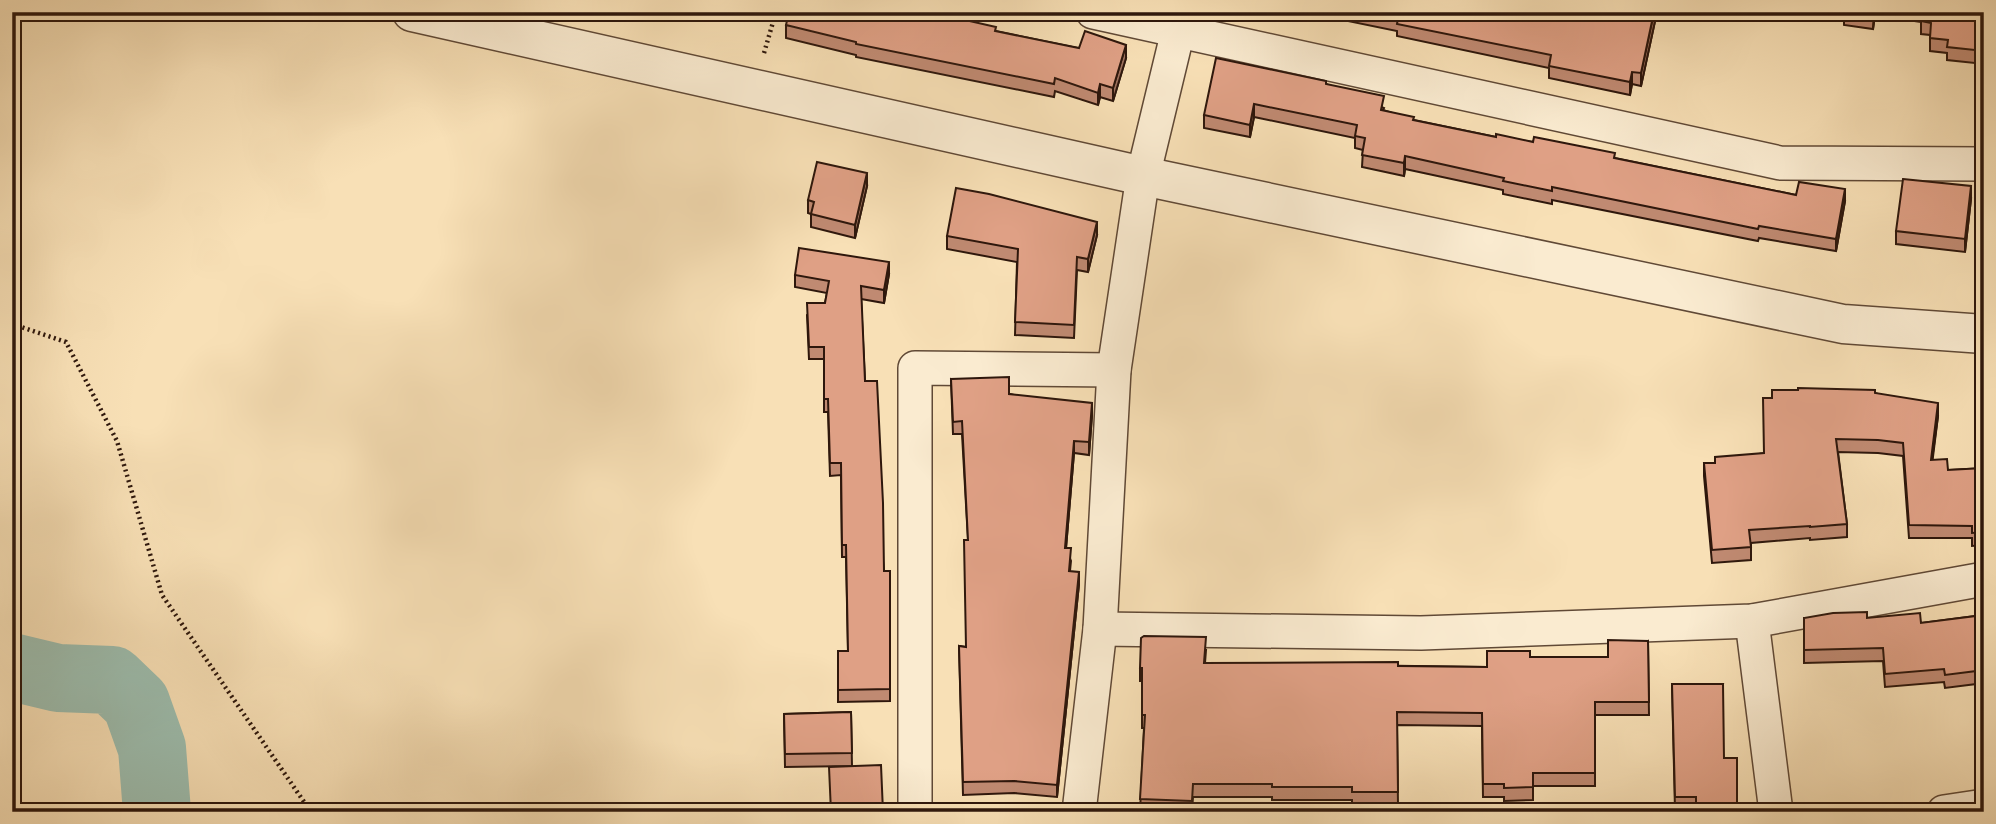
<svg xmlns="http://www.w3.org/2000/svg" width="1996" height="824" font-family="'IM FELL French Canon',serif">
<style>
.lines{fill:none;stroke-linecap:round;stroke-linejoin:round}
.river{stroke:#9dbdae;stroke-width:68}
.minor-casing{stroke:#604936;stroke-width:36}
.tertiary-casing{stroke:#604936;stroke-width:41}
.path{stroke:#2e170c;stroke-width:4.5;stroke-dasharray:2 3.5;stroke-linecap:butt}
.minor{stroke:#faebd0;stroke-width:33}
.tertiary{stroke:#faebd0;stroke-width:38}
.wall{fill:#c08a72;stroke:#2e170c;stroke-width:2}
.shaded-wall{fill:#9c705d;stroke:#2e170c;stroke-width:2}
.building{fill:#dfa085;stroke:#2e170c;stroke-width:2}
</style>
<rect width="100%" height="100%" fill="#f8e0b6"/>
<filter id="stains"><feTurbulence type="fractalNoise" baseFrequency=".00286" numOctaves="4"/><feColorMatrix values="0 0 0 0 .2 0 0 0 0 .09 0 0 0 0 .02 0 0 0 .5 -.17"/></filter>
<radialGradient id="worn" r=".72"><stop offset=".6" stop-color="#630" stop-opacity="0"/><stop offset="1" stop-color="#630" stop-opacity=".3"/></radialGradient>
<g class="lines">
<polyline class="river" points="12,667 58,678 112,680 136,703 152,748 157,812"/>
<g class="minor-casing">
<g id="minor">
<polyline points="1093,12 1780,163 1984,164"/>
<polyline points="1752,621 1776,812"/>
<polyline points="1100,629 1421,633 1752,621 1984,579"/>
<polyline points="915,812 915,368 1114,370"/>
<polyline points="1079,812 1100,629 1114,370 1143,176 1178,31"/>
<polyline points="1944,812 1984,806"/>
</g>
</g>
<g class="tertiary-casing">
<polyline id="tertiary" points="412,12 1143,176 1843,324 1984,334"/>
</g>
<g class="path">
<polyline points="764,53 776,12"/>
<polyline points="12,324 66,342 117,441 162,595 311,812"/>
</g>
<use href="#minor" class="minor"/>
<use href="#tertiary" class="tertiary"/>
</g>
<g class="wall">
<polygon points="1330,12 1657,12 1641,86 1632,84 1630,95 1549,78 1549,68 1397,36 1397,31 1338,19 1338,14"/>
<polygon points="1844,12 1984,12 1984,64 1947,60 1947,53 1930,51 1930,35 1921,34 1921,22 1875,15 1873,29 1844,25"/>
<polygon points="786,25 996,31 1126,58 1113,101 1100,97 1098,105 1055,91 1054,97 856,57 856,55 786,38"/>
<polygon points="1326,84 1384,108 1383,110 1414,120 1496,137 1533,142 1615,158 1796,195 1845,201 1836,251 1759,238 1758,241 1552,200 1552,204 1503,194 1503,190 1405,169 1404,176 1362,167 1363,150 1355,148 1355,138 1254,117 1250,137 1204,128 1204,115"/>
<polygon points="867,186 855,238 811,227 811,214 808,213 808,200"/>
<polygon points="1971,199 1965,252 1896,244 1896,231"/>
<polygon points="1097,235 1088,272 1077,270 1074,338 1015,335 1017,262 947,249 947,236"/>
<polygon points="889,274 884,303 861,299 865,381 884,571 890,571 890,701 838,702 838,651 848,651 846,557 842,557 841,475 830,476 828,412 824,412 824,359 809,359 807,315 825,303 827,293 795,287 795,275"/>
<polygon points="951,379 1092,415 1089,455 1074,453 1066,548 1071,561 1070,571 1079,584 1057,797 1014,793 963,795 959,646 966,647 968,540 962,434 953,434"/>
<polygon points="1875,393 1938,416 1932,460 1948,470 1984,468 1984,545 1972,546 1972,538 1909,538 1903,456 1878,453 1838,452 1847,524 1847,537 1810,540 1810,538 1751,543 1751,560 1712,563 1704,476 1704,463 1715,463 1764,453"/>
<polygon points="1984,615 1984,683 1945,688 1944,682 1885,687 1883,661 1804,663 1804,618 1867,618 1921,623"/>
<polygon points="1648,641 1649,715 1595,715 1595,786 1533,786 1533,800 1504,801 1504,797 1483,797 1482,726 1397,725 1398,805 1352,805 1352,800 1272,800 1272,797 1193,797 1192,812 1140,812 1144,728 1142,728 1142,681 1140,681 1140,668 1206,650 1205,663 1487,667 1530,657 1608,657"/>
<polygon points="1672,684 1723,684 1696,810 1675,810"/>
<polygon points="851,712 852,766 785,767 784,714"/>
</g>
<g class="shaded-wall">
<polygon points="1654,12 1657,12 1641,86 1641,73"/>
<polygon points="1874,12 1875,12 1875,15 1873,29"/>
<polygon points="1126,45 1126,58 1113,101 1113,88"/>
<polygon points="1632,72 1632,84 1630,95 1630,82"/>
<polygon points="1100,84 1100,97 1098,105 1098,93"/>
<polygon points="1254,104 1254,117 1250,137 1250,125"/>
<polygon points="1405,156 1405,169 1404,176 1404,163"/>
<polygon points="867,173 867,186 855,238 855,225"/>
<polygon points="1971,186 1971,199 1965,252 1965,239"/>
<polygon points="1845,189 1845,201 1836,251 1836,239"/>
<polygon points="1097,222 1097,235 1088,272 1088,259"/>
<polygon points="889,262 889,274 884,303 884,290"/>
<polygon points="1092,403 1092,415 1089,455 1089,442"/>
<polygon points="1938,403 1938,416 1931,473 1931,460"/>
<polygon points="1074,441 1074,453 1065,560 1065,548"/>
<polygon points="1079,572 1079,584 1057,797 1057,785"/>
</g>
<g class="building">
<polygon points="789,12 930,12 996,27 995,31 1079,48 1085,31 1126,45 1113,88 1100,84 1098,93 1055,78 1054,84 856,44 856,42 786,25"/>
<polygon points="1369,12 1654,12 1641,73 1632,72 1630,82 1549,66 1551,55 1397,24 1398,18"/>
<polygon points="1844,12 1874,12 1873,16"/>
<polygon points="1922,12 1984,12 1984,51 1947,47 1948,40 1930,38 1931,23 1921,21"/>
<polygon points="1216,58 1326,81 1326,84 1384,96 1381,110 1414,117 1413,120 1496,137 1496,134 1533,142 1534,137 1615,153 1614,158 1796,195 1799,182 1845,189 1836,239 1759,226 1758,229 1552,187 1552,191 1503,181 1504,178 1405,156 1404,163 1362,155 1365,138 1355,136 1357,125 1254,104 1250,125 1204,115"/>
<polygon points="817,162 867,173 855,225 811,214 814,202 808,200"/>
<polygon points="1903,179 1971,186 1965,239 1896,231"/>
<polygon points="956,188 989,194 1097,222 1088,259 1077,257 1074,325 1015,322 1018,249 947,236"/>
<polygon points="799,248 889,262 884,290 861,286 865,381 877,381 883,503 884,571 890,571 890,689 838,690 838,651 848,651 846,545 842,545 841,463 830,463 828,399 824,399 824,347 809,347 807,303 825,303 829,281 795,275"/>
<polygon points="1009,377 1009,394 1092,403 1089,442 1074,441 1065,548 1071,548 1069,571 1079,572 1057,785 1014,781 963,782 959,646 966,647 964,540 968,540 962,421 953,422 951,379"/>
<polygon points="1798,388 1875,390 1875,393 1938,403 1931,460 1947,459 1948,470 1984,468 1984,532 1972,533 1972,526 1909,525 1903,443 1878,440 1836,439 1847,524 1810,527 1810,526 1749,530 1751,547 1712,550 1704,463 1715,463 1715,457 1764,453 1763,398 1772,398 1772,390 1798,390"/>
<polygon points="1867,612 1867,618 1920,613 1921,623 1984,615 1984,670 1945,675 1944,669 1885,674 1883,648 1804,650 1804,618 1833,613"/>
<polygon points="1144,636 1206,637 1204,663 1398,662 1398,666 1487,667 1487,651 1530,651 1530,657 1608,657 1608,640 1648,641 1649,702 1595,702 1595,773 1533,773 1533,787 1504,788 1504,784 1483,784 1482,713 1397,712 1398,792 1352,792 1352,787 1272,787 1272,784 1193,784 1192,801 1140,799 1145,715 1142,715 1142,668 1140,668 1141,638"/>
<polygon points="1672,684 1723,684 1724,758 1737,758 1737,812 1696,812 1696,797 1675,797"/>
<polygon points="851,712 852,753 785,754 784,714"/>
<polygon points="881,765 883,812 831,812 829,767"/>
</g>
<rect width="1996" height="824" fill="none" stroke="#f8e0b6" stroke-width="42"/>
<rect x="14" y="14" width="1968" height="796" fill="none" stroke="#2e170c" stroke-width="3.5"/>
<rect x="21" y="21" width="1954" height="782" fill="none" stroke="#2e170c" stroke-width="2"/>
<rect width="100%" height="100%" filter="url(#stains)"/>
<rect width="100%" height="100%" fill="url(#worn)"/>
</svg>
